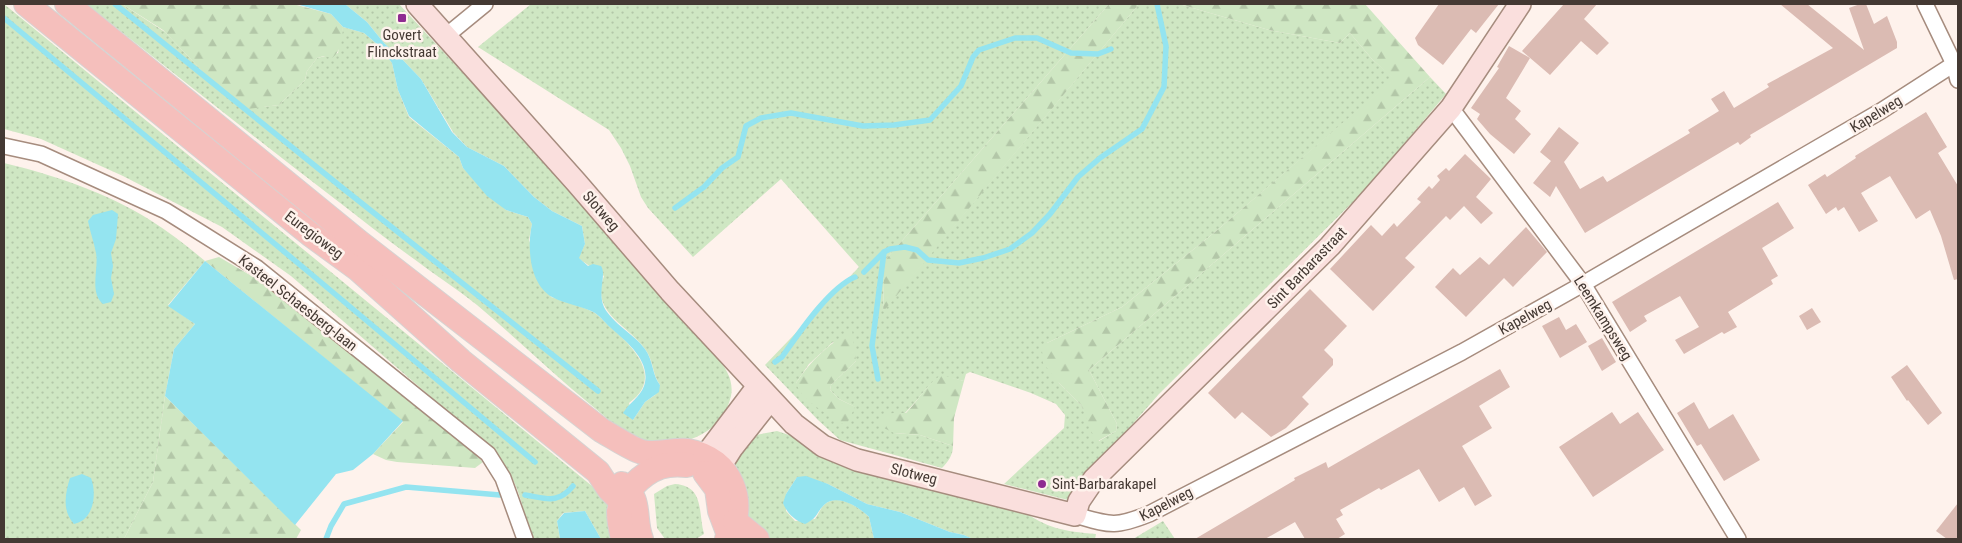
<svg xmlns="http://www.w3.org/2000/svg" width="1962" height="543" font-family="'Roboto Condensed',sans-serif">
<style>
.grass{fill:url(#grass-dots);fill-rule:evenodd}
.forest{fill:url(#forest-firs)}
.water{fill:#94e4f0}
.lines{fill:none;stroke-linecap:round;stroke-linejoin:round}
.stream{stroke:#94e4f0;stroke-width:5.5}
.building{fill:#dbbbb3}
.street-casing{stroke:#a68c7e;stroke-width:18}
.secondary-casing{stroke:#a68c7e;stroke-width:24}
.primary-casing{stroke:#d6d3d2;stroke-width:26}
.street{stroke:#fff;stroke-width:15}
.secondary{stroke:#fadfdd;stroke-width:21}
.primary{stroke:#f5bfbc;stroke-width:24}
.poi-dot{fill:#8e2b91;stroke:#fef2ec;stroke-width:2}
.labels{text-anchor:middle;stroke-width:5;stroke-linejoin:round;paint-order:stroke}
.poi-label{font-size:15px;fill:#443933;stroke:#fef2ec}
.street-label{font-size:15px;fill:#443933;stroke:#fef2ec}
</style>
<defs>
<pattern id="grass-dots" width="8" height="8" patternUnits="userSpaceOnUse" patternTransform="scale(1.25)"><rect width="8" height="8" fill="#cfe7c3"/><path d="M2 2h.1M6 6h.1" fill="none" stroke="#b3c7a8" stroke-width="1.8" stroke-linecap="round"/></pattern>
<pattern id="forest-firs" width="22" height="20" patternUnits="userSpaceOnUse" patternTransform="scale(1.25)"><rect width="22" height="20" fill="#cfe7c3"/><path d="M5 1l3.5 6h-7zM16 11l3.5 6h-7z" fill="#b3c7a8"/></pattern>
</defs>
<rect width="100%" height="100%" fill="#fef2ec"/>
<g class="grass">
<path d="M4,4L603,495L610,505L613,539H601L585,511L563,513L557,521L560,539H531C524,512 519,483 501,460C493,452 484,444 476,436L291,276L222,227L123,176L41,139L4,129Z"/>
<path d="M86,4H122L165,32L226,96L262,107L279,105L305,80L307,71L317,58L338,53L343,27L364,33L378,45L392,63L398,90L409,117L459,157L463,168L506,210L528,217L532,224L529,240L551,297C565,302 582,306 595,313C602,318 608,326 615,331C637,351 662,379 629,403L633,420L645,402L655,395L660,385C652,374 654,361 645,349C627,324 590,313 604,276L578,258L585,244L582,226L552,211L534,197L504,166L467,147L453,132L421,79L401,58L384,43L367,22L345,4H399L583,203L717,357C726,368 734,381 731,396C721,440 670,452 633,437C618,430 604,415 591,405C552,373 516,338 477,305C457,289 435,275 414,259C387,240 361,219 335,199C251,135 169,69 86,4Z"/>
<path d="M531,4H1109L880,266L884,280L883,311L1139,4H1179L1269,30L1340,43L1350,33L1372,59L1395,79L1215,232L1122,307L1047,343L1059,383L1081,405L1099,441L1116,431L1117,424L1089,370L1430,77L1446,94L1367,188L1159,394L1123,435L1087,503L1068,500L1004,484L1064,428L1065,415L1056,404L1031,393L970,372L966,374L964,381L941,376C926,385 918,401 905,413H893L894,433L920,435L953,446C953,455 948,462 942,468L840,440L818,420L765,365L859,267L781,179L693,257L648,208L641,197L630,166L621,148L609,130L478,47ZM833,342L856,361L831,385L830,390L839,399L855,407L796,383L809,364Z"/>
<path d="M4,163C51,174 108,193 150,220C169,232 187,246 205,261L168,305L195,324L174,349L165,396L153,482L124,539H4Z"/>
<path d="M777,431L792,436L819,451L1020,509C1048,529 1063,531 1096,534L1095,539H973L964,535L950,532L900,512L867,504L828,484L797,477L786,494V511L795,521L815,519C818,515 820,509 824,505C837,492 859,507 869,517L874,539H768L749,522L735,468L737,457L756,435Z"/>
<path d="M675,484C705,486 698,513 704,534L696,539H665L657,528L654,494L667,486Z"/>
<polygon points="1163,521 1175,539 1133,539"/>
</g>
<g class="forest">
<path d="M122,4H293L331,14L343,27C342,40 342,50 332,58L324,56L317,58L307,71L305,80L279,105L248,109L238,104L226,96L163,30Z"/>
<polygon points="1109,4 1139,4 883,312 884,280 880,266"/>
<polygon points="1179,4 1365,4 1430,77 1089,370 1117,424 1116,431 1098,441 1093,435 1081,405 1059,383 1043,363 1042,350 1047,343 1122,307 1215,232 1394,79 1372,59 1350,33 1340,43 1269,30"/>
<polygon points="219,257 257,279 472,451 483,462 475,468 397,462 386,460 373,454 403,422 205,261"/>
<path d="M852,330L856,361L831,385L830,390L839,399L855,407L846,426C831,416 801,401 796,383C811,360 829,344 852,330Z"/>
<path d="M941,375L964,381L954,418L953,446L920,435L894,433L880,426V418L893,413H906C918,401 926,385 941,375Z"/>
<polygon points="165,396 301,530 296,539 124,539 153,482"/>
</g>
<g class="water">
<path d="M296,4H345L367,22L384,43L401,58L421,79L452,132L467,147L504,166L534,197L552,211L582,226L585,244L579,258L588,266L593,264L601,266C607,275 597,291 604,307C612,323 635,335 645,349C654,362 652,375 660,385L659,392L645,402L633,420L623,413C629,403 640,397 644,386C652,362 627,342 612,329C606,324 601,317 595,313C582,306 565,304 552,297C529,284 527,246 532,224L528,217L506,210L487,196L463,168L459,157L409,116L398,90L392,63L378,45L364,33L343,27L331,14Z"/>
<path d="M112,210L118,214L116,239L111,253L113,266L111,278L114,294L111,302L103,304C89,292 99,269 96,253C94,242 90,232 88,221L93,215Z"/>
<polygon points="205,261 403,421 373,454 353,470 336,474 295,525 165,396 174,349 195,324 168,306"/>
<path d="M82,474L91,478C97,494 94,520 74,524C62,511 65,494 70,478Z"/>
<path d="M806,476L828,484L867,504L900,512L950,532L964,535L973,539H874L869,517C859,507 837,493 824,505C815,514 819,517 805,524C794,520 787,513 783,503L786,494L797,477Z"/>
<polygon points="585,511 601,539 560,539 557,521 564,513"/>
</g>
<g class="lines">
<g class="stream">
<polyline points="115,4 340,186 598,391"/>
<polyline points="4,18 317,279 535,462"/>
<polyline points="675,208 704,187 722,168 738,157 746,126 761,118 791,113 863,126 894,125 930,120 961,86 973,57 979,50 1015,38 1037,38 1071,53 1098,54 1111,49"/>
<polyline points="864,272 884,252 890,249 905,247 917,250 928,260 959,263 983,258 1010,249 1032,233 1050,214 1078,177 1100,158 1142,129 1164,87 1166,46 1157,4"/>
<path d="M775,362L782,357C799,333 829,288 855,277"/>
<polyline points="878,379 872,346 884,252"/>
<path d="M525,495C546,498 557,505 573,486"/>
<polyline points="326,539 331,526 344,504 406,487 500,495"/>
</g>
</g>
<g class="building">
<polygon points="1439,4 1499,4 1476,33 1471,29 1443,65 1418,45 1415,38"/>
<polygon points="1564,4 1597,4 1584,19 1609,43 1597,55 1581,41 1550,75 1522,51"/>
<polygon points="1780,4 1807,4 1864,50 1849,8 1860,4 1866,4 1874,24 1887,16 1897,42 1897,48 1750,135 1751,137 1740,145 1738,142 1585,233 1556,186 1550,197 1533,183 1551,161 1540,152 1559,127 1579,143 1564,162 1580,189 1603,176 1607,182 1690,133 1688,130 1719,111 1711,99 1724,91 1734,108 1769,87 1767,84 1833,48"/>
<polygon points="1509,46 1530,58 1506,98 1521,111 1515,119 1531,134 1514,154 1490,134 1477,119 1480,114 1471,108 1499,68 1497,67"/>
<polygon points="1926,112 1947,147 1938,153 1958,186 1958,279 1954,280 1941,236 1930,210 1916,219 1890,176 1861,193 1878,221 1859,232 1844,207 1838,211 1836,207 1826,214 1808,185 1825,174 1827,177 1856,158 1855,156"/>
<polygon points="1465,154 1491,179 1476,197 1493,213 1481,224 1464,206 1450,220 1446,216 1405,258 1415,267 1373,311 1330,269 1371,225 1382,236 1394,223 1397,227 1421,202 1417,199 1429,186 1432,189 1440,180 1437,176 1446,168 1449,171"/>
<polygon points="1778,202 1794,228 1762,248 1778,276 1771,280 1773,284 1728,312 1737,327 1724,334 1722,332 1684,354 1675,340 1699,327 1680,296 1644,316 1647,321 1630,332 1612,302"/>
<polygon points="1526,227 1547,252 1513,287 1504,278 1466,317 1435,287 1453,268 1460,275 1480,257 1489,265"/>
<polygon points="1310,289 1347,326 1324,350 1333,359 1333,365 1302,397 1309,404 1286,428 1271,437 1242,412 1235,419 1208,393"/>
<polygon points="1812,308 1821,322 1807,330 1799,316"/>
<polygon points="1559,317 1566,330 1576,324 1587,342 1560,358 1542,326"/>
<polygon points="1602,338 1616,362 1602,371 1588,346"/>
<polygon points="1907,365 1942,413 1928,425 1908,400 1907,401 1891,377"/>
<polygon points="1500,369 1510,387 1479,406 1492,428 1462,446 1492,496 1475,506 1464,487 1439,502 1419,469 1381,490 1379,488 1340,510 1343,515 1336,519 1345,534 1337,539 1305,539 1295,522 1265,539 1195,539 1295,480 1294,478 1326,462 1328,468"/>
<polygon points="1694,402 1709,429 1733,414 1760,460 1724,481 1701,444 1697,446 1677,413"/>
<polygon points="1612,412 1620,424 1638,412 1664,450 1593,497 1559,447"/>
<polygon points="1958,503 1958,539 1947,539 1936,531"/>
</g>
<g class="lines">
<g class="street-casing">
<g id="street">
<polyline points="1925,4 1954,64 1958,80"/>
<polyline points="446,36 485,4"/>
<polyline points="1451,108 1583,284 1738,539"/>
<polyline points="4,146 41,154 166,211 257,268 488,454 503,478 525,539"/>
<path d="M1075,515C1110,525 1114,528 1149,514L1462,352L1583,284L1881,111L1954,64L1958,63"/>
</g>
</g>
<g class="secondary-casing">
<g id="secondary">
<polyline points="417,4 576,182 670,291 794,424 823,446 857,460 1075,515 1079,501 1094,479 1330,246 1451,108 1520,4"/>
<polyline points="705,456 758,386"/>
<polyline points="720,467 732,448 770,400"/>
</g>
</g>
<g class="primary-casing">
<g id="primary">
<polyline points="26,4 310,234 358,269 461,361 598,472 609,489 622,502"/>
<path d="M67,4L360,243L601,430C612,436 631,449 642,452C657,456 673,449 688,451C731,458 749,504 727,539"/>
<polyline points="705,473 717,489 720,511 729,535"/>
<path d="M622,484C642,500 633,518 641,539"/>
<polyline points="735,521 757,539"/>
<path d="M623,539C621,530 619,521 619,512C621,493 643,473 660,467C669,464 678,464 687,465"/>
</g>
</g>
<use href="#street" class="street"/>
<use href="#secondary" class="secondary"/>
<use href="#primary" class="primary"/>
</g>
<g class="poi-dot">
<rect x="397" y="13" width="10" height="10" rx="2.5"/>
<circle cx="1042" cy="484" r="5"/>
</g>
<g class="labels">
<g class="poi-label">
<text x="402" y="40">Govert<tspan x="402" dy="17">Flinckstraat</tspan></text>
<text x="1052" y="489" text-anchor="start">Sint-Barbarakapel</text>
</g>
<g class="street-label">
<text transform="translate(1876 114) rotate(-31)" y="5">Kapelweg</text>
<text transform="translate(601 211) rotate(49)" y="5">Slotweg</text>
<text transform="translate(314 235) rotate(37)" y="5">Euregioweg</text>
<text transform="translate(1307 268) rotate(-46)" y="5">Sint Barbarastraat</text>
<text transform="translate(298 303) rotate(38)" y="5">Kasteel Schaesberg-laan</text>
<text transform="translate(1525 317) rotate(-29)" y="5">Kapelweg</text>
<text transform="translate(1603 318) rotate(58)" y="5">Leemkampsweg</text>
<text transform="translate(914 474) rotate(14)" y="5">Slotweg</text>
<text transform="translate(1166 504) rotate(-27)" y="5">Kapelweg</text>
</g>
</g>
<rect width="1962" height="543" fill="none" stroke="#443933" stroke-width="10"/>
</svg>
